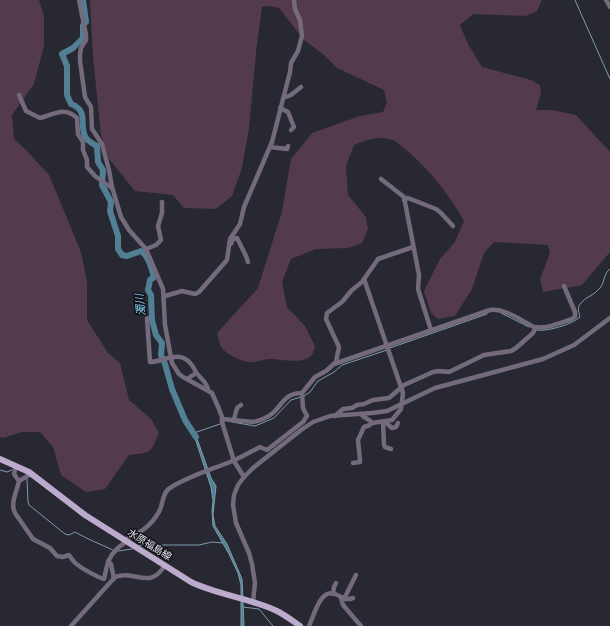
<svg xmlns="http://www.w3.org/2000/svg" width="610" height="626" font-family="Arial,'Noto Sans JP',sans-serif">
<style>
.green{fill:#533a4c}
.water{fill:#517f93;stroke:#7d9eae}
.lines{fill:none;stroke-linecap:round;stroke-linejoin:round}
.stream{stroke:#7d9eae;stroke-width:1}
.river{stroke:#517f93;stroke-width:6}
.minor{stroke:#736a7b;stroke-width:4.5}
.major{stroke:#bdabcd;stroke-width:6}
.labels{text-anchor:middle;stroke-width:3;stroke-linejoin:round;paint-order:stroke}
.street-label{font-size:10px;fill:#e4e5ec;stroke:#111116}
.water-label{font-size:11px;font-style:italic;fill:#86d4f5;stroke:#111116}
</style>
<rect width="100%" height="100%" fill="#272832"/>
<g class="green">
<path d="M0,0H39L44,16V46L34,84L12,115L14,139L26,150L49,175L81,252L87,282V320L108,353L120,363L129,400L151,419L159,433C150,455 151,452 129,455L105,489L86,492L61,475L53,447L40,432H22L3,438L0,437Z"/>
<path d="M90,0H542L537,11L526,16L473,14L460,25L468,44L482,67L531,80L540,85L541,93L536,110H551L576,115L610,152V252L582,285L543,292L540,279L550,253L548,245L494,242L484,253L472,289L455,316L438,319L431,313L424,291L440,259L455,242L464,221C449,194 429,169 405,149C401,146 397,142 393,140C378,135 367,140 354,145L346,166L348,195L366,217L368,229L362,243L348,248L316,249L291,259L282,282L287,307L305,326L315,346C313,368 283,359 270,359C265,359 260,361 255,362C246,364 227,355 222,348C219,344 218,337 217,333L258,288L282,211L291,159L312,133L360,116L383,112L387,102L384,90L337,68L324,55L304,40L279,8L270,6L262,7L256,52L249,128L242,168L232,196L216,209L184,208L173,195L135,191L109,159L101,135L93,56Z"/>
</g>
<polygon class="water" points="192,429 195,433 211,478 216,486 213,515 215,526 227,544 242,579 244,626 241,626 241,585 238,573 229,554 213,526 212,511 213,501 211,487"/>
<g class="lines">
<g class="stream">
<polyline points="575,0 610,79"/>
<polyline points="501,313 529,327"/>
<path d="M537,330C547,332 573,324 580,317C579,313 577,308 580,304C585,297 595,295 600,288C605,282 603,274 610,269"/>
<polyline points="390,348 487,314"/>
<polyline points="304,396 310,392 318,381 334,372 342,365 387,350"/>
<polyline points="232,422 255,426 274,418 291,400 301,397"/>
<polyline points="194,433 220,424"/>
<polyline points="0,470 7,472 12,470"/>
<path d="M27,479L28,502L29,505L65,534L69,535L75,532C87,539 100,544 113,550"/>
<polyline points="139,546 141,545 199,545 212,542 223,543"/>
<polyline points="118,551 132,549"/>
<polyline points="243,607 259,609 273,626"/>
</g>
<path class="river" d="M83,0L86,22L83,25V38L73,48L62,54L67,66V95L71,104C90,111 78,126 86,138C89,142 93,144 97,146L98,162L103,170L102,185L111,202L110,211L118,236V249L122,255L127,256L141,251C149,256 152,269 154,277L150,280L148,290L151,295L152,320L156,335L162,343L161,355L165,364L172,389L185,420L196,437"/>
<g class="minor">
<polyline points="79,0 86,35 86,40 81,48 80,54 80,61 85,97 91,107 92,129 102,144 109,170 112,187 121,217 129,230 146,249 163,289 165,325 172,363 179,374 183,377 212,393 219,409 222,417 222,422 234,461 244,477"/>
<polyline points="606,0 610,7"/>
<path d="M19,95L26,111L40,118C54,114 65,106 77,118L78,134L83,142V150L87,160V167L95,176L112,188"/>
<polyline points="283,98 291,95 301,87"/>
<polyline points="280,108 288,112 294,127 291,130"/>
<polyline points="270,147 287,149 288,146"/>
<polyline points="381,179 404,197 419,275 418,289 431,330"/>
<polyline points="404,200 408,198 436,209 441,213 453,226"/>
<polyline points="231,244 233,239 237,238 246,256 248,262"/>
<polyline points="146,249 156,245 161,240 158,226 162,213 162,202"/>
<polyline points="165,296 182,291 195,294 199,292 227,260 230,239 240,224 244,207 272,142 290,72 291,63 298,51 302,36 300,20 295,9 294,0"/>
<path d="M147,318L150,362C163,362 180,349 191,364C193,366 194,369 196,372C200,379 207,381 208,390"/>
<path d="M334,364L490,310C505,308 520,320 534,327C547,329 560,323 572,319L575,317V312L564,286"/>
<polyline points="187,379 196,373"/>
<path d="M361,414C364,419 369,418 372,423L392,420L401,409L403,393L364,279"/>
<polyline points="335,416 343,409 352,408 357,405 364,404 373,400 389,398 404,385 433,372 439,371 449,372 484,355 511,351 516,348 533,333 536,327"/>
<path d="M222,419L253,422C259,421 268,417 273,413C283,403 286,393 302,393L315,377L326,371L336,362L339,347L326,319L327,313L342,302L352,290L362,282L378,259L413,247"/>
<polyline points="234,419 237,408 241,405"/>
<polyline points="383,422 384,445 385,447 391,449"/>
<polyline points="385,422 392,428 396,427 398,423"/>
<polyline points="353,463 360,462 360,460 358,440 364,427 370,425 372,423"/>
<polyline points="16,466 14,474 19,481"/>
<path d="M31,474L19,481C17,491 10,503 15,513L33,539L50,548L57,556L63,557L69,555C72,559 74,563 78,565C81,568 101,579 104,579C107,567 107,558 117,549C121,544 126,544 128,538C142,533 156,521 161,507C163,500 164,491 170,488C189,476 210,470 230,462C240,458 250,452 260,447L267,450L303,422L307,416L303,408L302,393"/>
<polyline points="108,561 111,564 114,579"/>
<polyline points="333,594 334,587 336,583"/>
<polyline points="341,598 343,605 361,626"/>
<polyline points="344,599 356,575"/>
<polyline points="253,602 255,583 252,564 249,553 236,523 233,505 234,495 238,485 244,477 253,468 301,430 313,422 330,416 372,413 387,411 435,388 543,359 574,345 610,318"/>
<path d="M71,626L115,577C135,569 150,591 165,565"/>
<path d="M309,626C314,616 320,588 335,594C343,597 344,601 353,598"/>
</g>
<path class="major" d="M0,459L29,472L85,515L191,582C218,595 249,598 277,611C285,615 293,621 300,626"/>
</g>
<g class="labels">
<g class="street-label">
<text transform="translate(150 544) rotate(32)" y="4">水原福島線</text>
</g>
<g class="water-label">
<text transform="translate(140 305) rotate(-96)" y="4">濁川</text>
</g>
</g>
</svg>
